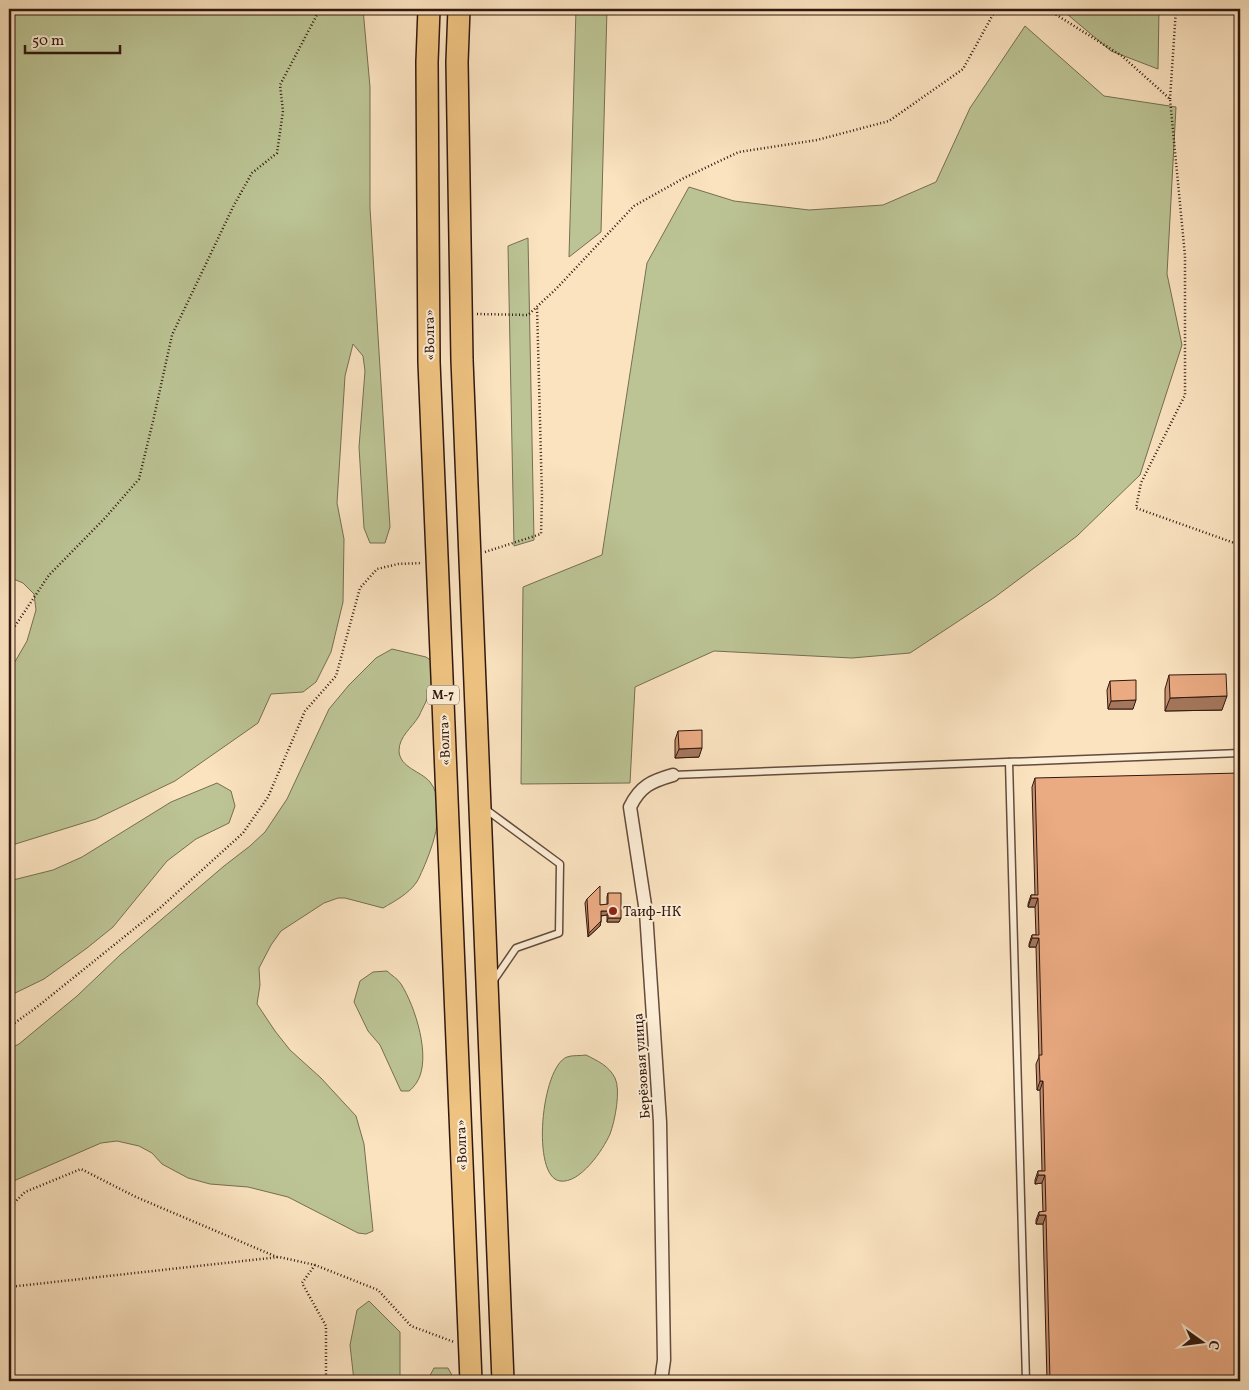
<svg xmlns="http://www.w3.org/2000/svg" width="1249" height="1390" font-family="Vollkorn,serif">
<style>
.green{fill:#bcc495;stroke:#766e52}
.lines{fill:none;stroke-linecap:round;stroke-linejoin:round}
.service-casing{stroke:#644b3b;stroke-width:9}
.minor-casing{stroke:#644b3b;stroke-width:15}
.trunk-casing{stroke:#31180f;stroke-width:24}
.path{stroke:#31180f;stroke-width:2.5;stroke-dasharray:1 2.5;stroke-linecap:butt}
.service{stroke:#fcedd6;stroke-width:6}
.minor{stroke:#fcedd6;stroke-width:12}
.trunk{stroke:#eec280;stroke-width:21}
.wall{fill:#c99270;stroke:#31180f}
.shaded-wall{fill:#a4775b;stroke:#31180f}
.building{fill:#eaaa82;stroke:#31180f}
.poi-dot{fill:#8f2418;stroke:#fcedd6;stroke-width:2}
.labels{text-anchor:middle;stroke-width:4;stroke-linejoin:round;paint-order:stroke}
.shield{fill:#fcedd6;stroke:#6e584b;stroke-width:1}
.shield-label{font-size:12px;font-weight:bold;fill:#31180f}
.street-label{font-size:14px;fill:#31180f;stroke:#fcedd6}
.poi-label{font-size:14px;fill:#31180f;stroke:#fcedd6;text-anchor:start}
</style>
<rect width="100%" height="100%" fill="#fbe3c0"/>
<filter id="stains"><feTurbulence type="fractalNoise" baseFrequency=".004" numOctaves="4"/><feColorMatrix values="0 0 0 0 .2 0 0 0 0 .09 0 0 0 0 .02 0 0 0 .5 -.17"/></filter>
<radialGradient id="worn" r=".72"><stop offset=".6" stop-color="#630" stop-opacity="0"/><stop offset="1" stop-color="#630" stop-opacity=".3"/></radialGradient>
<g class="green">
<polygon points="9,9 363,9 370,87 370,208 390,527 385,543 370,543 364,528 359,447 365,371 363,356 353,344 345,376 337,503 344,539 343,602 331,652 316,682 303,692 271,694 258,723 175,781 96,819 9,846 9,672 27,641 36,610 34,594 23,583 9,577"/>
<polygon points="576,9 607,9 601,232 569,257"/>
<polygon points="1061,9 1159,9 1158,69 1111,51"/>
<polygon points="1025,26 1104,96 1176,107 1167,274 1182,345 1140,475 1077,536 995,597 910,653 852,658 714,651 635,687 630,783 521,784 523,587 602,555 647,263 689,187 734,201 809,210 883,205 936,182 970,108"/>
<polygon points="528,238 534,540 514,546 508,246"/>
<path d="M392,649L426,657L432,661C432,669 434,680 431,688C429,697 423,707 419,716C412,728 399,736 399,751C400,768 421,771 430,782C448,805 433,846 423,869C421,873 419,879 416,883C408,894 395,901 383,908L345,898H338L324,903L281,931L271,945L259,968L260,985L257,1004L275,1031L290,1050L321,1078L356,1116L364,1144L373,1231L366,1234L358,1233L288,1197L248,1187L210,1184L188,1178L162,1164L152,1153L139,1146L117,1141L101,1143L9,1183V1049L19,1044L77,996L120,955L224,866L250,846L265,832L287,799L329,709L349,685L376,658Z"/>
<polygon points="217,783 231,791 235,806 229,823 196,839 167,861 113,927 87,948 44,979 9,996 9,881 53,870 82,857 171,802"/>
<path d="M387,971C391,975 398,979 401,984C415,1006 432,1058 417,1082C415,1085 412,1089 409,1091H401L380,1045L368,1031L354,1002L360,981L373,972Z"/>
<path d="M586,1055C598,1061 609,1066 615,1078C621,1090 615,1121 610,1134C603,1150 580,1184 560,1181C531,1177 541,1067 567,1057C572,1055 580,1056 586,1055Z"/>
<polygon points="369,1301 400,1332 400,1381 354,1381 350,1345 357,1310"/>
<polygon points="434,1368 448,1368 455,1381 427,1381"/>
</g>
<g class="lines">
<g class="service-casing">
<g id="service">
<polyline points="1009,762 1026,1381"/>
<polyline points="673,775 1240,753"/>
<polyline points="484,808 560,864 559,933 516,948 494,980"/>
</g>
</g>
<g class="minor-casing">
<path id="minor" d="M661,1381L664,1360L660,1122L646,912L630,807C640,786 652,781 673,775"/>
</g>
<g class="trunk-casing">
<g id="trunk">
<polyline points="429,9 427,62 429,362 471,1381"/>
<polyline points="459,9 457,62 462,360 503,1381"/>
</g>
</g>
<g class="path">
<polyline points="1047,9 1122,56 1170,99 1185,256 1185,395 1141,483 1136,508 1240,545"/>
<polyline points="1170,99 1176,9"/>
<polyline points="477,314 528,315 556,289 634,206 684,178 739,152 817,140 889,121 963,69 996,9"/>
<polyline points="485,552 541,534 542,497 537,306"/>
<polyline points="9,635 49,575 105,518 139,479 154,417 172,335 234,205 252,173 277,153 283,111 280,85 320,9"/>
<polyline points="9,1027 37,1007 160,908 243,833 268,797 305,711 336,676 360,588 377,569 398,564 422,563"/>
<polyline points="9,1208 25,1192 81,1169 136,1197 277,1257"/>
<polyline points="315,1265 302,1283 326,1326 326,1381"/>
<polyline points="9,1287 279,1257 315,1265 378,1290 411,1326 454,1342"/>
</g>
<use href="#service" class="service"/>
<use href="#minor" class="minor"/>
<use href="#trunk" class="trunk"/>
</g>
<g class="wall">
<polygon points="1169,675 1222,710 1165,711 1165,689"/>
<polygon points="1110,681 1133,709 1108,709 1107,690"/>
<polygon points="678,731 699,757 675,758 675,740"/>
<polygon points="1035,778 1240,1381 1047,1381 1043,1224 1036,1224 1036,1220 1039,1212 1043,1212 1042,1183 1035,1184 1035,1180 1038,1171 1042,1171 1040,1090 1037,1090 1036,1064 1039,1057 1036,947 1029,947 1029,944 1032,935 1036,935 1035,907 1028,907 1028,904 1031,895 1035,895 1032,787"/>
<polygon points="608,893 619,922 607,922 607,915 601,916 601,921 600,926 588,937 585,903 587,899 600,905 607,905 607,897"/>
</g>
<g class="shaded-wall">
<polygon points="1227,696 1222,710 1165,711 1170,698"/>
<polygon points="1136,700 1133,709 1108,709 1111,701"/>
<polygon points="702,748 699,757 675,758 679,749"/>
<polygon points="1031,898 1038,898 1035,907 1028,907"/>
<polygon points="601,911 608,911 607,915 599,916"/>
<polygon points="608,918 621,918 619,922 607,922"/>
<polygon points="601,921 600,926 588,937 589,933"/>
<polygon points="1032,938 1039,938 1036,947 1029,947"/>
<polygon points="1040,1081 1043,1081 1040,1090 1037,1090"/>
<polygon points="1038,1175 1045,1175 1042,1183 1035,1184"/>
<polygon points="1039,1215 1046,1215 1043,1224 1036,1224"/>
</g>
<g class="building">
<polygon points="1226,674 1227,696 1170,698 1169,675"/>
<polygon points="1136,680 1136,700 1111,701 1110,681"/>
<polygon points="702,730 702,748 679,749 678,731"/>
<polygon points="1240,773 1240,1381 1050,1381 1046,1215 1039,1215 1039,1212 1046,1211 1045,1175 1038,1175 1038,1171 1045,1171 1043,1081 1040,1081 1039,1055 1042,1055 1039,938 1032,938 1032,935 1039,935 1038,898 1031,898 1031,895 1038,895 1035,778"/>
<polygon points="600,886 600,905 608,904 608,893 621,893 621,918 608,918 608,911 601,911 601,921 589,933 587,899"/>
</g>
<circle class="poi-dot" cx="613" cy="911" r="5"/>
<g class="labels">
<rect class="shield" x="427" y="685.5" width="32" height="19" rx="4"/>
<g class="shield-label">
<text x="443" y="699">М-7</text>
</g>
<g class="street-label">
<text transform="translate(429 335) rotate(-91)" y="5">«Волга»</text>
<text transform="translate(444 740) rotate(-92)" y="5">«Волга»</text>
<text transform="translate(641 1066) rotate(-94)" y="5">Берёзовая улица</text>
<text transform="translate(461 1145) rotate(-92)" y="5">«Волга»</text>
</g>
<g class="poi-label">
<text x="623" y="916">Таиф-НК</text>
</g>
</g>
<rect width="1249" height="1390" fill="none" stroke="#fbe3c0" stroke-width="30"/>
<rect x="10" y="10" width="1229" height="1370" fill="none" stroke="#31180f" stroke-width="2.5"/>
<rect x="15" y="15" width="1219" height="1360" fill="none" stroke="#31180f"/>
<g transform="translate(1202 1342) rotate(104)" stroke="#fcedd6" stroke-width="4" paint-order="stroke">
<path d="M0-4L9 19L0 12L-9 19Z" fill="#31180f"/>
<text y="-8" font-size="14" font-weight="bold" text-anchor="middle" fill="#31180f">С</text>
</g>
<path d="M25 45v8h95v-8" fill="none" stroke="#31180f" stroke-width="2.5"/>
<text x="32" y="45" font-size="15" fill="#31180f" stroke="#fcedd6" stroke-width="4" paint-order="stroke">50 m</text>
<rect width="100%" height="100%" filter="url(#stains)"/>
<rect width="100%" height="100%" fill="url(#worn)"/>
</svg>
